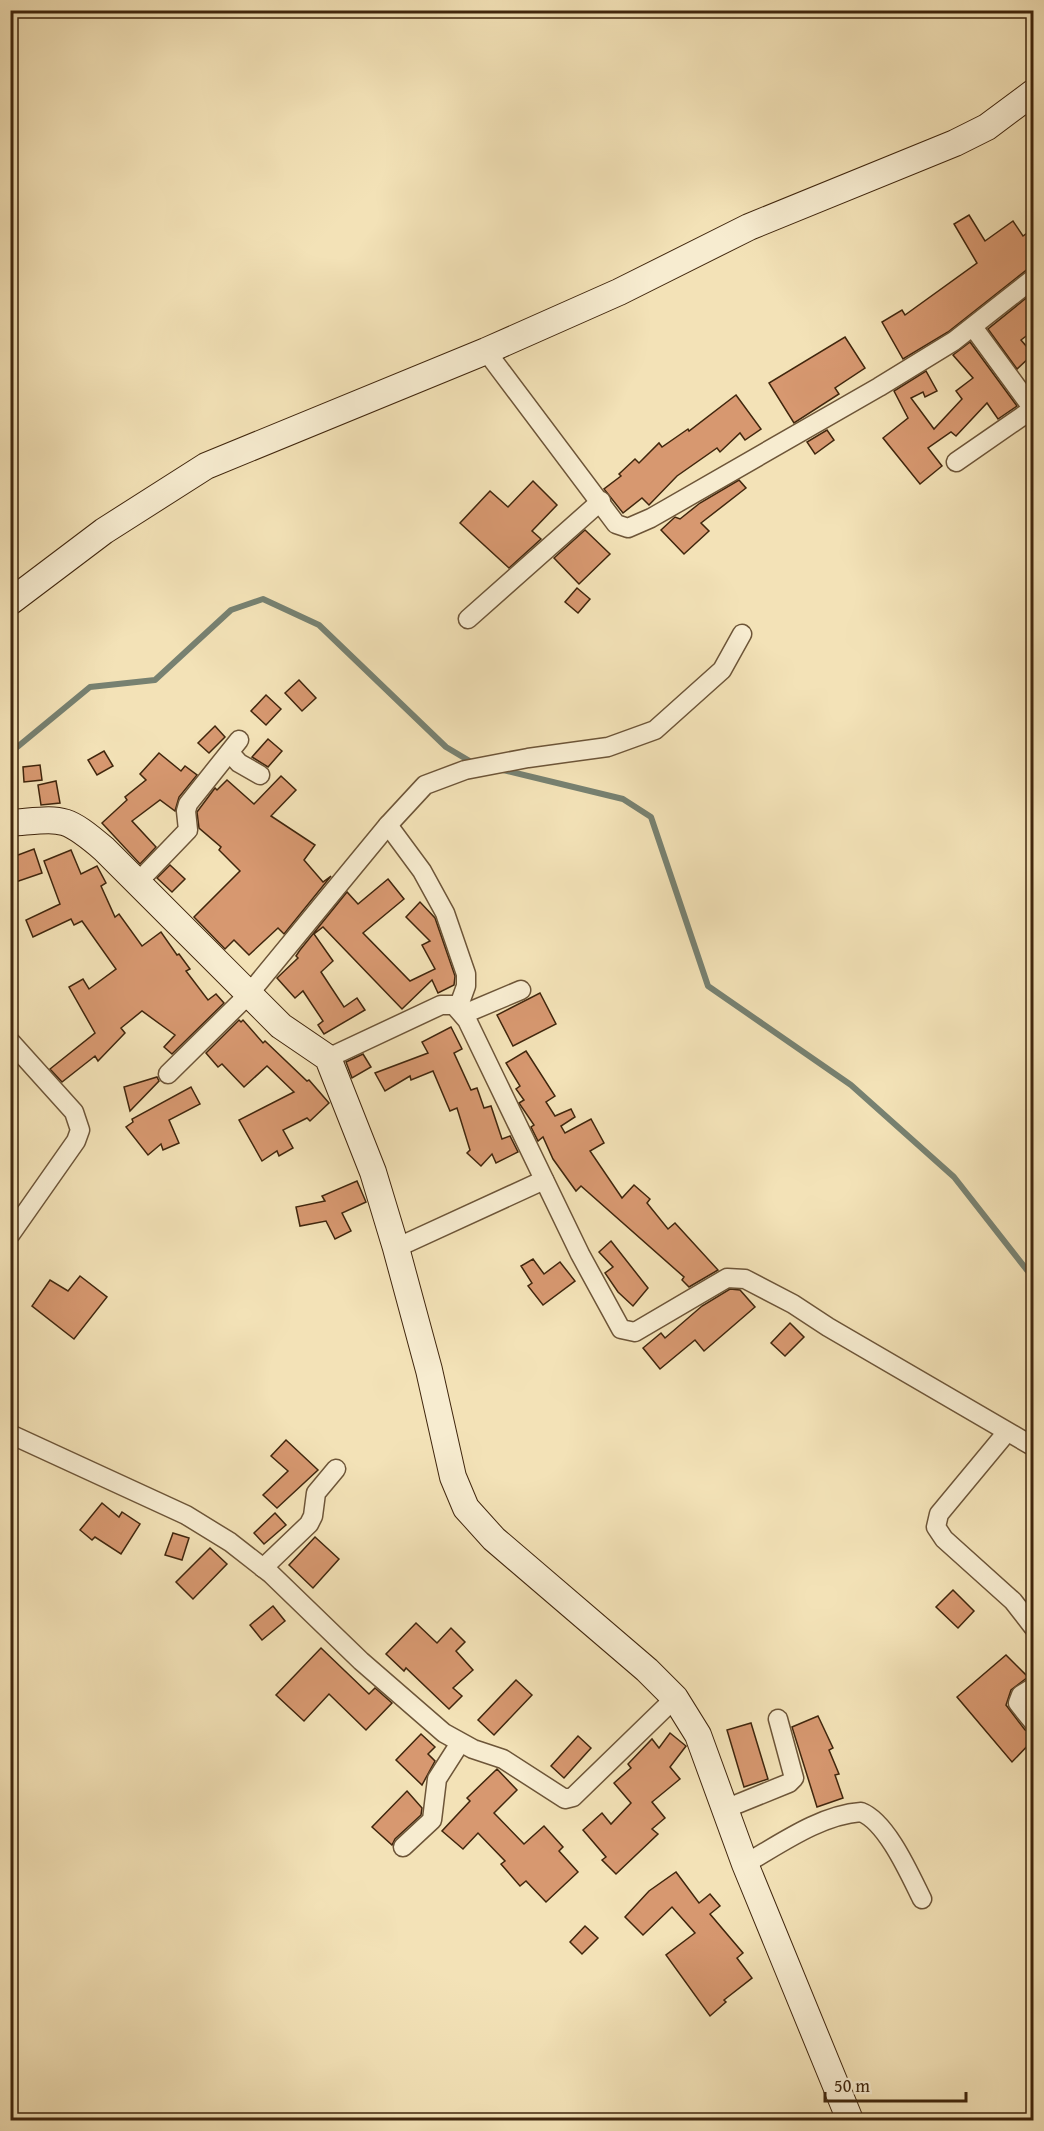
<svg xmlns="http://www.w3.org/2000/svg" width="1044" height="2131" font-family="'Gentium Book Plus',serif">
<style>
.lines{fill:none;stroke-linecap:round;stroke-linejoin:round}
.stream{stroke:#778171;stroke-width:6}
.building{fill:#d79870;stroke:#40260d;stroke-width:1.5}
.street-casing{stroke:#6d5538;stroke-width:21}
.secondary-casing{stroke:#40260d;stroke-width:28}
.street{stroke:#f7ecd0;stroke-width:18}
.secondary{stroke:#f7ecd0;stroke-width:26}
</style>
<rect width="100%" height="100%" fill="#f3e2b7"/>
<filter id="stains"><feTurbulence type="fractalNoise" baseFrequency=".00333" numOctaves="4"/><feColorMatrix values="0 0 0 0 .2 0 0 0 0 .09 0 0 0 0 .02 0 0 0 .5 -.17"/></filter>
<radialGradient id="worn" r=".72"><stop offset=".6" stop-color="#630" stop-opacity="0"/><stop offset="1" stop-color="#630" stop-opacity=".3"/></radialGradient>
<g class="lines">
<g class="stream">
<polyline points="10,753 90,687 155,680 231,610 263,599 319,625 446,747 473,763"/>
<polyline points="503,770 623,799 651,817 708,986 851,1085 954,1177 1034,1279"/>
</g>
</g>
<g class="building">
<polygon points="969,215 985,241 1013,221 1023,236 1034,228 1034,264 948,332 903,359 882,322 902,310 905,315 977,263 954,224"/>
<polygon points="1030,295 1034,299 1034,330 1021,340 1033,354 1017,369 988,329"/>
<polygon points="845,337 865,368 835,388 839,394 794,423 769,383"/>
<polygon points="970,342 1017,406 998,419 987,403 956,436 951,432 928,448 942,466 920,484 883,438 908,418 894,391 926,371 937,391 925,397 923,392 911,398 934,429 962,399 956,391 973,378 953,355"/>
<polygon points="736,395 761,429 745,440 740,433 720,452 717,448 677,476 649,505 642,498 623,513 604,489 621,476 619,474 635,459 639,463 659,443 662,447 688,429 689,431"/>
<polygon points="827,430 834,440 815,454 807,442"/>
<polygon points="739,480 746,488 701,523 709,531 684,554 661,530 675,517 680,519 700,503"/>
<polygon points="533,481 557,505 532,531 541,539 509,568 460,523 490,491 508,507"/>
<polygon points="585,530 610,554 579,584 554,558"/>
<polygon points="577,588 590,599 578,613 565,602"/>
<polygon points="299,680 316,698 302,711 285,693"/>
<polygon points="266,695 281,709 266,725 251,711"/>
<polygon points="215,726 225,737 209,753 198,743"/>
<polygon points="268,739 282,751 268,767 252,757"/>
<polygon points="104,751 113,766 97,775 88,760"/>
<polygon points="159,753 181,771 185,766 197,775 179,797 175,811 160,800 132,821 156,847 140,864 102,823 127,800 125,797 146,780 140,774"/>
<polygon points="40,765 42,780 24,782 23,767"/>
<polygon points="281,776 296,790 271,816 315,845 304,860 323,882 331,876 284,934 278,928 249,955 234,940 225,949 194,917 240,871 219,850 221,847 199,828 197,812 215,788 217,790 227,780 254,804"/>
<polygon points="56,781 60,803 41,805 38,785"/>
<polygon points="34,849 42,873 10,884 10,858"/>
<polygon points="71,850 81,874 97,866 106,883 101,886 115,917 119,914 142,946 161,932 177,955 179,954 190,969 186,971 208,1000 216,994 224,1003 172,1054 164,1047 175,1035 142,1011 121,1028 125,1033 98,1061 95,1056 62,1082 50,1069 95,1033 69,987 83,979 89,989 116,969 82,921 74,925 71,919 33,937 26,920 60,904 44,861"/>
<polygon points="170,865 185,879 172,892 157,878"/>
<polygon points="388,879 404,899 363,933 410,981 435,969 422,945 430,941 406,917 420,902 435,918 455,976 454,985 438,993 432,980 402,1009 323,927 314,934 333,961 321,972 344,1007 357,998 365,1010 324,1034 318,1025 323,1021 303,991 295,998 277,978 298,958 296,956 300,950 347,892 358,904"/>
<polygon points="540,993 556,1024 513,1046 497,1015"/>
<polygon points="239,1020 241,1022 243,1020 263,1043 265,1041 307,1081 309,1080 329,1103 310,1121 307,1118 283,1130 293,1148 279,1156 277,1151 262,1161 239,1120 294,1092 267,1066 244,1087 222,1064 218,1067 206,1053"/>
<polygon points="451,1027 462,1049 454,1053 471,1090 477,1088 484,1108 491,1106 502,1139 510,1136 518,1152 496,1163 492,1154 481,1166 467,1153 470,1150 457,1108 450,1111 433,1071 411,1080 410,1076 385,1091 375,1073 428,1053 422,1042"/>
<polygon points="526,1051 555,1096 546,1102 555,1116 571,1109 575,1117 561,1126 565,1133 591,1119 604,1143 590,1151 622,1198 634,1185 650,1199 647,1203 668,1229 675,1223 718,1270 689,1287 682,1280 684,1277 581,1186 576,1191 553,1159 543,1137 538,1141 531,1127 534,1125 519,1103 524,1100 516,1089 520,1086 506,1063"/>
<polygon points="363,1054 371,1067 352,1078 346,1062"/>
<polygon points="157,1077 159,1081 130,1111 124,1087"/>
<polygon points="191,1087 200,1104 169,1120 179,1143 163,1150 161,1144 148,1155 126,1127 133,1122 132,1119"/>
<polygon points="357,1181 366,1202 342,1213 351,1231 335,1239 326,1221 300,1226 296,1207 325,1201 322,1196"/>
<polygon points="611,1241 648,1288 633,1306 618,1292 605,1273 613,1267 599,1252"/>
<polygon points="533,1259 544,1274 560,1262 575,1281 543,1305 528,1286 532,1283 521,1266"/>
<polygon points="80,1276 107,1297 74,1339 32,1306 50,1280 68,1291"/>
<polygon points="730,1289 740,1290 755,1307 704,1351 695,1340 660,1369 643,1348 661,1333 665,1338 702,1306"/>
<polygon points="790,1323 804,1337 785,1356 771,1343"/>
<polygon points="286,1440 318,1470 277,1508 263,1495 288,1471 271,1456"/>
<polygon points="102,1503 119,1517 122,1512 140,1524 121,1554 95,1537 92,1540 80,1530"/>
<polygon points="275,1513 286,1525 264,1544 254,1533"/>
<polygon points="173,1533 189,1538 182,1560 165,1555"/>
<polygon points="315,1537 339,1559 313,1588 289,1565"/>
<polygon points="210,1548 227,1564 193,1599 176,1582"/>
<polygon points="953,1590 974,1611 958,1628 936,1607"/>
<polygon points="273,1606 285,1621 262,1640 250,1625"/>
<polygon points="416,1623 437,1643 451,1628 465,1642 456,1651 473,1670 453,1688 462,1696 449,1709 406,1668 404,1671 386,1654"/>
<polygon points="321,1648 369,1694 375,1688 392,1703 366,1730 329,1694 304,1721 276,1695"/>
<polygon points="1006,1655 1028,1677 1011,1690 1006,1705 1025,1730 1034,1734 1034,1739 1012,1762 957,1697"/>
<polygon points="516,1680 532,1695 494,1735 478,1720"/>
<polygon points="818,1716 833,1748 829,1750 839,1774 835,1775 843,1798 817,1807 792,1727"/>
<polygon points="751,1723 768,1779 744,1787 727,1730"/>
<polygon points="670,1733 686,1746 670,1767 680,1779 652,1802 665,1818 652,1829 658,1834 616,1874 602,1860 606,1857 583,1830 602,1813 611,1824 631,1803 614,1783 631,1768 628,1764 652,1739 659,1748"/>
<polygon points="421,1734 435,1747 428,1754 435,1761 422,1785 396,1760"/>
<polygon points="578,1736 591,1748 564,1778 551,1766"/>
<polygon points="497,1769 517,1790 494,1813 524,1844 544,1826 563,1847 559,1851 578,1872 546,1902 526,1881 520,1886 501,1864 505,1861 478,1833 463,1849 442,1831 470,1801 467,1798"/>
<polygon points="407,1791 422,1808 421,1815 395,1839 392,1845 372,1827"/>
<polygon points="676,1872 699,1903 710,1894 720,1906 710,1914 743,1953 737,1958 752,1978 724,2000 726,2002 710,2016 666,1955 695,1933 672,1907 643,1935 625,1917 649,1891"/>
<polygon points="585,1926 598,1938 582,1954 570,1942"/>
</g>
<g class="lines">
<g class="street-casing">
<g id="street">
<polyline points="973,327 1033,409"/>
<polyline points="486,351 616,524 628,528 651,518 879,387 954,341 1034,278"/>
<polyline points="956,462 1034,408"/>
<polyline points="468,619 601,501"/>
<polyline points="230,753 239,763 260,775"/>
<polyline points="388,825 422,871 445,913 466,974 466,986 458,1008"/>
<polyline points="138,882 188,830 186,811 188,804 239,740"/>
<polyline points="464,1014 521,990"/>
<polyline points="10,1041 74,1112 80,1130 76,1141 10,1235"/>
<polyline points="328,1058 441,1005 454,1005 467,1020 580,1254 621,1329 635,1332 727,1278 745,1279 793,1304 828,1327 1034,1447"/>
<polyline points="168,1074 248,995 388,825 425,785 465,770 528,758 608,747 655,730 722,670 742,634"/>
<polyline points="396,1248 544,1180"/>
<polyline points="1007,1432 939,1514 936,1527 944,1539 1013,1601 1034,1628"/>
<polyline points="10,1434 186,1515 230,1542 271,1574 361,1661 444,1733 473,1749 503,1759 565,1799 573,1797 675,1698"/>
<polyline points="263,1568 309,1524 313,1516 316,1493 336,1469"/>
<polyline points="1034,1687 1021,1695 1018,1703 1034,1723"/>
<polyline points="725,1809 789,1783 794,1778 778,1719"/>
<polyline points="403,1847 432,1820 437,1779 460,1743"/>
<path d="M745,1864C780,1844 820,1815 861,1812C887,1822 910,1875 922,1899"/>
</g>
</g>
<g class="secondary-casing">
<g id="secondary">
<polyline points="10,602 104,531 206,466 486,351 619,292 749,227 955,143 987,127 1034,92"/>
<path d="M10,823C62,819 63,814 104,849L281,1026L328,1058L373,1172L396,1248L429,1370L453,1477L466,1508L494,1539L647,1670L675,1698L698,1735L745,1864L850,2120"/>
</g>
</g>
<use href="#street" class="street"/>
<use href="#secondary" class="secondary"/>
</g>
<rect width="1044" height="2131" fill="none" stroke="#f3e2b7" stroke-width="36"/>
<rect x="12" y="12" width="1020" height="2107" fill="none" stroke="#40260d" stroke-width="3"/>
<rect x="18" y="18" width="1008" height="2095" fill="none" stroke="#40260d" stroke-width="1.5"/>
<path d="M825 2092v9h141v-9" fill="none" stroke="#40260d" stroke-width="3"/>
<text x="834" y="2092" font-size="18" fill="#40260d" stroke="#f7ecd0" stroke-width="4.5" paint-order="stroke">50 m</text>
<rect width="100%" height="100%" filter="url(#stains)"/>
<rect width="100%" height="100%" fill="url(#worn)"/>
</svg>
